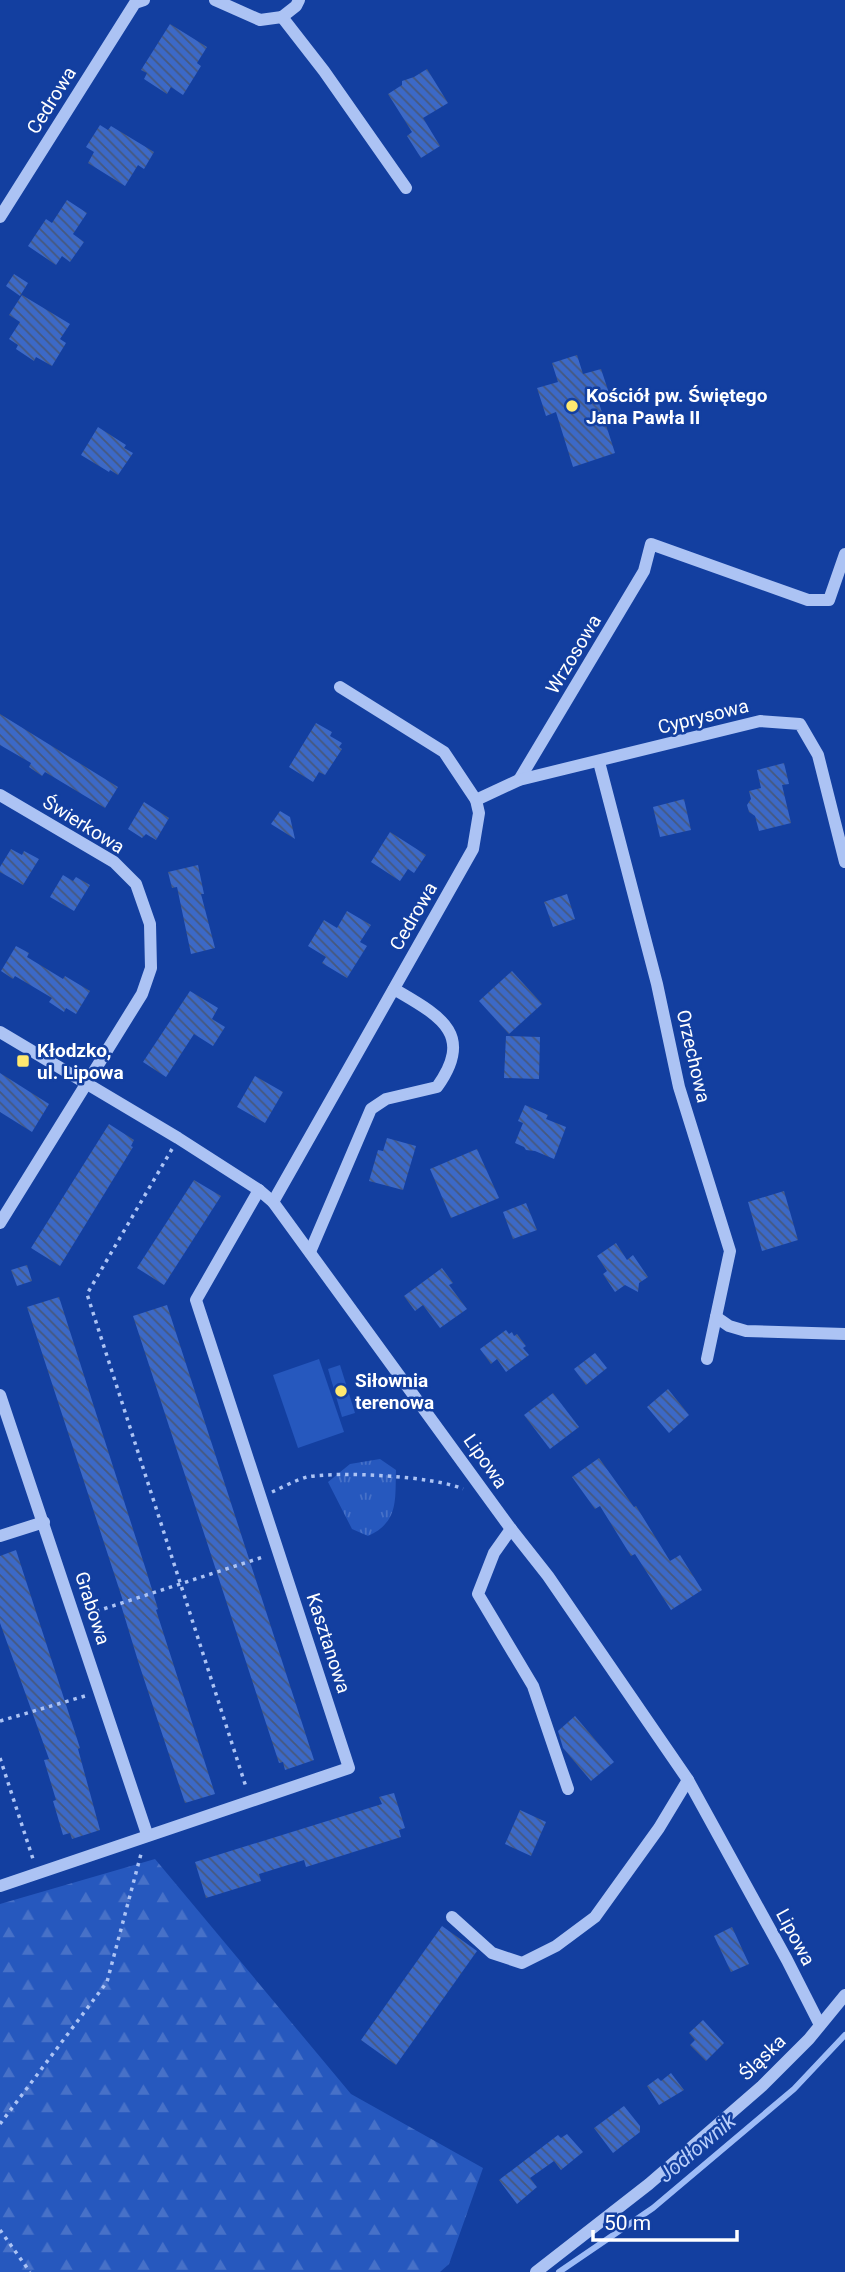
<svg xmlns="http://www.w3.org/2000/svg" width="845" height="2272" font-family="Roboto,sans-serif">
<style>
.forest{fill:url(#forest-firs)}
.park{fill:url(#park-tufts)}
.garden{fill:#2658be}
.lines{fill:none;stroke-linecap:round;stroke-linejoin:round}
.stream{stroke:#9ebcf7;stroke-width:6}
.building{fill:url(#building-back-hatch)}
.path{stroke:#acc3f4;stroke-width:3.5;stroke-dasharray:3.5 5;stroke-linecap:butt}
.minor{stroke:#acc3f4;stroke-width:12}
.poi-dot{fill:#ffe86f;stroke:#133fa0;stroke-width:2.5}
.labels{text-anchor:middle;stroke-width:5;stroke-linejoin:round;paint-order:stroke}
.street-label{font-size:19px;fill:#fff;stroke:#133fa0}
.poi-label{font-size:19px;font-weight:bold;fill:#fff;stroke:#133fa0;text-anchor:start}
.water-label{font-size:21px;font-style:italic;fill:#b8cefa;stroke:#133fa0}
</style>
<defs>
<pattern id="forest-firs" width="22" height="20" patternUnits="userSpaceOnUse" patternTransform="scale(1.75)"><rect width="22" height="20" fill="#2658be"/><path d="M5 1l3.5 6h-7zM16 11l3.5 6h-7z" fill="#4771c8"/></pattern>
<pattern id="park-tufts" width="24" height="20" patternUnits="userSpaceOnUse" patternTransform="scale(1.75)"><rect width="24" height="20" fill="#2658be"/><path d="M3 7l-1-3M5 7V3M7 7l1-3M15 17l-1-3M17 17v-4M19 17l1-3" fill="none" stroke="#4771c8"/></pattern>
<pattern id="building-back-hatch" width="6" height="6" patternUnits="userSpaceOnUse" patternTransform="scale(1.75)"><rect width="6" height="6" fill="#3c69c7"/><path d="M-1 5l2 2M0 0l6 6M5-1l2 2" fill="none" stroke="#46587d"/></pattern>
</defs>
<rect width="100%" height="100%" fill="#133fa0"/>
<polygon class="forest" points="155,1859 351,2094 483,2168 449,2264 440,2272 0,2272 0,1904"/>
<path class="park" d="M380,1459L396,1470C395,1500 399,1522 368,1536L352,1529L328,1482L350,1464Z"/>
<g class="garden">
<polygon points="319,1359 344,1432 298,1448 273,1375"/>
<polygon points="340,1365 355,1413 342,1417 328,1369"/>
</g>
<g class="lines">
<polyline class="stream" points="559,2272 653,2208 794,2089 845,2035"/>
</g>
<g class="building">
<polygon points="170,24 207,47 197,63 201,66 183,95 171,87 167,94 144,79 147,73 141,70"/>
<polygon points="427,69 448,103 423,118 440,146 421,158 407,136 412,132 388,94 402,85 402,81 414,77"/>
<polygon points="100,125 108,130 111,126 154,152 144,169 138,165 125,186 88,163 94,152 86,147"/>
<polygon points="67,200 87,213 73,234 84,242 70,262 62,256 56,265 28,246 46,219 52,223"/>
<polygon points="14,274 28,283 20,296 6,286"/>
<polygon points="22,295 70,324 60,339 66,343 52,366 36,357 34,361 16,349 18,345 9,339 20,322 9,315"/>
<polygon points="577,355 583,374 601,369 610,396 598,400 615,453 573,467 556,412 546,416 537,388 558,382 552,363"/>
<polygon points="98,427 126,445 124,448 133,453 118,475 110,470 109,472 81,455"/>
<polygon points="0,714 118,787 105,808 45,772 42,776 29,767 31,763 0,745"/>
<polygon points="316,723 332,732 330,736 342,743 339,747 342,749 325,775 319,772 313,782 289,767"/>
<polygon points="784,763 789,784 782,785 791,823 759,831 755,816 749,812 747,805 751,799 749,791 761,788 757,770"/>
<polygon points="684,799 691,830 660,837 653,807"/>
<polygon points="144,802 169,818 156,840 146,834 142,838 128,829"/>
<polygon points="280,811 290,817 295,839 271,824"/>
<polygon points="390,832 426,855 414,873 408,869 400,881 371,862"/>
<polygon points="11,849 22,855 24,851 39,859 23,885 0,872 0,867"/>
<polygon points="198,865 204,894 201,894 215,948 191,954 177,887 172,888 168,872"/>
<polygon points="63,875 73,881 76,877 90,885 74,911 50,897"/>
<polygon points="567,894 575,919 553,927 544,902"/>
<polygon points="347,911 371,925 360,942 367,946 347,978 322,963 326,957 308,946 324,920 337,928"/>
<polygon points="16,946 29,953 27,957 63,979 65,976 90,991 76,1014 66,1008 64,1012 49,1002 52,998 15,976 13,979 1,971"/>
<polygon points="512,971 542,1004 509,1034 479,1001"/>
<polygon points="190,991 218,1008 212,1019 225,1027 213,1046 194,1034 166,1077 143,1062"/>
<polygon points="506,1036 540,1037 539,1079 504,1078"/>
<polygon points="0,1073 49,1104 32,1132 0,1112"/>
<polygon points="255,1076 283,1092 265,1123 237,1107"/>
<polygon points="525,1105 548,1115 546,1119 566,1127 554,1159 535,1151 526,1150 524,1147 515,1143 523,1123 518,1121"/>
<polygon points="109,1124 134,1140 131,1146 133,1147 60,1266 31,1248"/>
<polygon points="387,1138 416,1146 403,1190 369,1181 378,1150 383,1151"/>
<polygon points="477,1149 499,1198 451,1218 430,1169"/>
<polygon points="194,1180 221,1196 164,1285 137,1268"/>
<polygon points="784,1191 798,1240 762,1251 748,1202"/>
<polygon points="526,1203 537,1230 513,1239 503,1212"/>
<polygon points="616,1243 627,1260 633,1255 648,1277 639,1283 638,1292 625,1285 615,1292 603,1274 607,1271 597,1256"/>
<polygon points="27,1265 32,1281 17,1286 11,1270"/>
<polygon points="442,1268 453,1283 449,1285 467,1309 440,1328 423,1305 415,1311 404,1296"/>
<polygon points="59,1297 146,1570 158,1609 156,1610 215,1794 185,1803 138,1661 121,1605 124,1604 27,1307"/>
<polygon points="167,1305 314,1760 285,1770 283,1762 279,1763 133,1316"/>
<polygon points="506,1330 509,1334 512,1332 514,1336 517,1334 526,1346 523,1348 529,1355 506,1372 497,1359 491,1364 480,1349"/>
<polygon points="595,1353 607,1368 586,1385 574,1369"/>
<polygon points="668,1389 689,1415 669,1433 647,1407"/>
<polygon points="553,1393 579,1427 550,1449 524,1415"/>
<polygon points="599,1458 634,1507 636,1506 670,1561 680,1555 702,1590 671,1610 635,1554 631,1556 600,1506 595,1509 572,1477"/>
<polygon points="16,1550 80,1748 78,1749 100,1830 72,1839 70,1833 63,1835 53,1801 56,1800 44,1760 49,1759 0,1623 0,1556"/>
<polygon points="575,1716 614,1762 591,1781 563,1748 558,1731"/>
<polygon points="394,1793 405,1828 399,1830 401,1837 306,1867 304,1860 259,1874 261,1881 206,1898 195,1862 382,1804 379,1797"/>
<polygon points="520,1810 546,1822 531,1856 505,1844"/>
<polygon points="442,1926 477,1951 396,2065 361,2040"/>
<polygon points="732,1927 749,1964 731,1972 714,1936"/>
<polygon points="703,2020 724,2043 706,2061 690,2045 695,2040 689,2033"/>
<polygon points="671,2073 684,2090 659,2105 647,2086 658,2078 661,2081"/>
<polygon points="624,2106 640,2126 640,2132 613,2153 594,2128"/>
<polygon points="567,2134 583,2152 561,2170 554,2161 530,2178 537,2187 517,2204 499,2180 558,2135 561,2138"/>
</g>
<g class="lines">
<g class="path">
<polyline points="172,1149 87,1294 246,1787"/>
<path d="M272,1492C283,1487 296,1480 307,1477C339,1471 434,1476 463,1489"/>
<polyline points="88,1614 263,1557"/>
<polyline points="0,1721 85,1696"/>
<polyline points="0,1758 33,1859"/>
<polyline points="0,2124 107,1982 141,1854"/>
<polyline points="0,2230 30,2272"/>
</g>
<g class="minor">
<polyline points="215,0 260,20 282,17"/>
<polyline points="282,17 324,71 406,188"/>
<polyline points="282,17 296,6 299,0"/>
<polyline points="0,217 135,3 144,0"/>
<polyline points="599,762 657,984 679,1087 730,1251 707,1359"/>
<polyline points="519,780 644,571 651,544 808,600 829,600 845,554"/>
<polyline points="0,795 114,862 136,884 150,924 151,968 142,994 0,1223"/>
<polyline points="476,800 519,780 760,721 800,724 818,755 845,862"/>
<polyline points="0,1032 178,1138 259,1190 273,1202 511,1529 548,1576 688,1780 787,1960 820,2025"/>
<polyline points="273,1202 473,849 479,813 476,800 444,752 340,687"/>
<path d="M310,1252L371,1109L386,1099L437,1087C476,1033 438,1015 394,989"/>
<polyline points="716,1317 729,1326 746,1331 845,1334"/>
<polyline points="0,1395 147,1834"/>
<polyline points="511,1529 494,1553 478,1594 533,1686 568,1789"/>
<polyline points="0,1536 44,1522"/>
<polyline points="0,1886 349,1768 196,1300 259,1190"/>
<polyline points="452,1917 492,1953 522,1963 556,1946 595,1917 659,1828 688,1780"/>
<polyline points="536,2272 649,2184 762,2086 809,2039 845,1995"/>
</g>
</g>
<g class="poi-dot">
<circle cx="572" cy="406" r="7"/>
<rect x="16" y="1054" width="14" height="14" rx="3.5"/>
<circle cx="341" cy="1391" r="7"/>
</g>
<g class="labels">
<g class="street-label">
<text transform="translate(51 100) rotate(-58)" y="7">Cedrowa</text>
<text transform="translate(573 654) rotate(-59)" y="7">Wrzosowa</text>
<text transform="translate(703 716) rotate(-14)" y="7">Cyprysowa</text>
<text transform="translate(84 824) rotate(32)" y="7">Świerkowa</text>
<text transform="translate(413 916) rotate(-60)" y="7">Cedrowa</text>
<text transform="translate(694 1056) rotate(77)" y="7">Orzechowa</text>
<text transform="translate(486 1461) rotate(55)" y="7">Lipowa</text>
<text transform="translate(93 1608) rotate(72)" y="7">Grabowa</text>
<text transform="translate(329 1643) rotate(72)" y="7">Kasztanowa</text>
<text transform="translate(796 1937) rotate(62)" y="7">Lipowa</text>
<text transform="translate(762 2057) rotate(-44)" y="7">Śląska</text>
</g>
<g class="poi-label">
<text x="586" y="402">Kościół pw. Świętego<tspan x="586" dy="22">Jana Pawła II</tspan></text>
<text x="37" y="1057">Kłodzko,<tspan x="37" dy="22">ul. Lipowa</tspan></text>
<text x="355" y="1387">Siłownia<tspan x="355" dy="22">terenowa</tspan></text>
</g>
<g class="water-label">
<text transform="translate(697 2148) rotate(-40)" y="7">Jodłownik</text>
</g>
</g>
<path d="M593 2230v10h144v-10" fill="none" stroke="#ffffff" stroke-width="3.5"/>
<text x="604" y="2230" font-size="21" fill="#ffffff" stroke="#133fa0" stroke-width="5" paint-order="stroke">50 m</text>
</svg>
